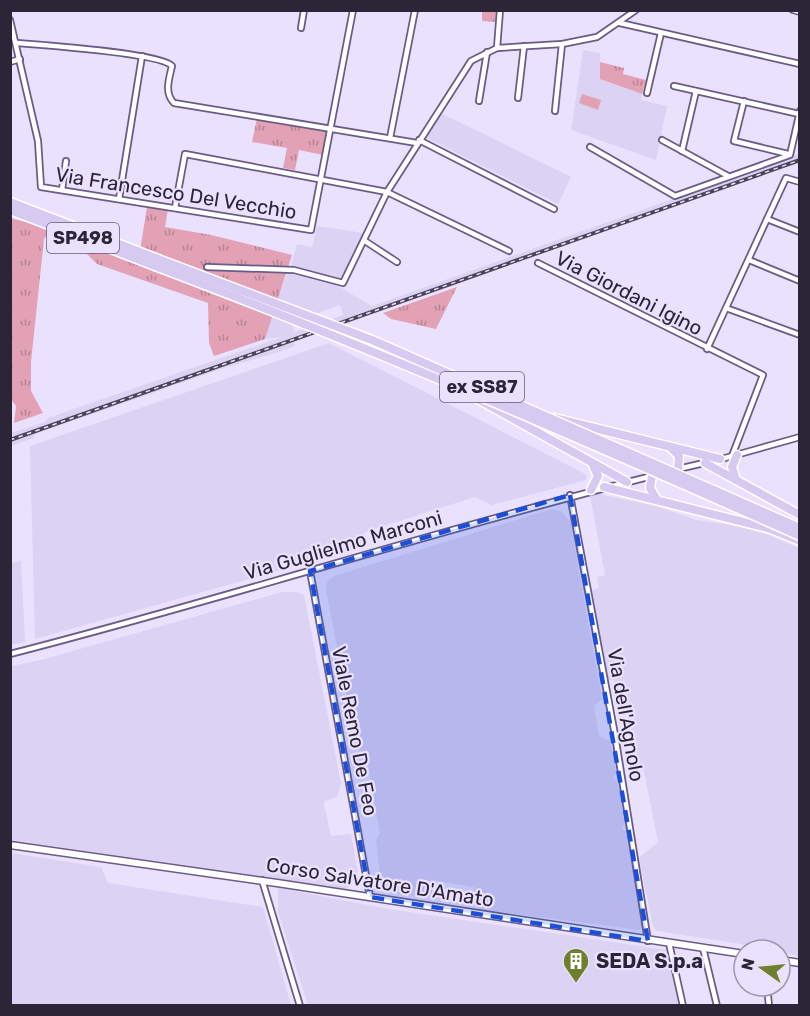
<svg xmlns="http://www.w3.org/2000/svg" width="810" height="1016" font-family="Rubik,sans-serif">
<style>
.built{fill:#dcd2f3;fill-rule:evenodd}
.grass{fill:url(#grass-tufts)}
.park{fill:#e2a1b4}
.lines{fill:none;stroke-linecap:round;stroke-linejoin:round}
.minor-casing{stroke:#6a5c86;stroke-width:8}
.tertiary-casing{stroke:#6a5c86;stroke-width:9}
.trunk-casing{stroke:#fff;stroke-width:11}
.minor{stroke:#fff;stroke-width:4.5}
.tertiary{stroke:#fff;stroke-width:6}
.trunk{stroke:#d6caf0;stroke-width:8}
.rail-casing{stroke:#4c4559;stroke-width:4}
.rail{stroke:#eae1fe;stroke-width:1.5;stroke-dasharray:4.5;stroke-linecap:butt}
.trunk-bridge-casing{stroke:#fff;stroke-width:11;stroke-linecap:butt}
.trunk-bridge{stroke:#d6caf0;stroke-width:8}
.marked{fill:#1d4ed8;fill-opacity:0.2;stroke:#1d4ed8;stroke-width:4.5;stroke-dasharray:12 8;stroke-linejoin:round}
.labels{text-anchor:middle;stroke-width:4.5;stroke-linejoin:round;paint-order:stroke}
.shield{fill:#eae1fe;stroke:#645d73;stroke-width:1.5}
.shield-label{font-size:18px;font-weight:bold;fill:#2b2537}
.street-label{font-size:20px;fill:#2b2537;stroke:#eae1fe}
.poi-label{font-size:20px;font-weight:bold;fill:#2b2537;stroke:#eae1fe;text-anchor:start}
</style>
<defs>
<pattern id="grass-tufts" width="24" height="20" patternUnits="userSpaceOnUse" patternTransform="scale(1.5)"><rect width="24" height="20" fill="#e2a1b4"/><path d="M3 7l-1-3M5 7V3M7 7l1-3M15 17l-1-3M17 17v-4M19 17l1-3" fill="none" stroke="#b78393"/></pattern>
</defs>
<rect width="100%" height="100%" fill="#eae1fe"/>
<g class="built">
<polygon points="583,50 600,53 600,79 642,94 641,100 667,106 656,160 571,130"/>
<polygon points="441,113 571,177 558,204 425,137"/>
<path d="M799,154V162L294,341L295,346L279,352L224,368L35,434L34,438L11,446V433L45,422L48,418L282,337L265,339L271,315L288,273L336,285L372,306ZM340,305L343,315L294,332L291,323Z"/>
<polygon points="317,226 364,233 340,280 291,265 297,244 312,247"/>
<polygon points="329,343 587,475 586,480 492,505 475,497 365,532 359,548 35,639 30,446"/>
<polygon points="601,492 603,495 659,507 696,520 751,528 799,548 799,956 780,952 780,950 657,931 653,926 639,858 658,842 643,767 638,767 630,725 633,720 624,714 626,705 619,696 614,680 608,680 592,590 599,588 597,577 605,575 590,496"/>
<polygon points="552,509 561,511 570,521 602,699 594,706 599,736 610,741 616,773 613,777 618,784 625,823 622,827 627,835 643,926 640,930 478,909 474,887 431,880 433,898 382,891 376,840 380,833 372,789 366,753 357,749 326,590 327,582 334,576"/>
<polygon points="21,561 25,642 11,645 11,563"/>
<polygon points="282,592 297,592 304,595 341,783 337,797 325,801 324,804 331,836 351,834 358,874 347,889 11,840 11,666 41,660"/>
<polygon points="11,853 101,867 108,883 263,907 291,1005 11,1005"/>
<polygon points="278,888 389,909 666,950 679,1005 308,1005 278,912"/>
</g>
<g class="grass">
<polygon points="482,11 497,11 496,22 482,21"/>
<polygon points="600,62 624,68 623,74 646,80 642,94 600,79"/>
<polygon points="257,118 327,130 323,155 299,150 295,170 283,168 287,148 252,142"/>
<polygon points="147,207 168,209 165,227 211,235 292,255 265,339 214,356 209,343 208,303 97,264 83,250 47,235 44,239 31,362 31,391 43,413 14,423 16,406 10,398 10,218 38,225 138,263"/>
<polygon points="457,287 436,329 391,319 383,313"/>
</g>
<polygon class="park" points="582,94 601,100 598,110 579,103"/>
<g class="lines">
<g class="minor-casing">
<g id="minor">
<polyline points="793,10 800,12"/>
<polyline points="10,20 38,141 41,187 311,230 353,10"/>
<polyline points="620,23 800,64"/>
<polyline points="301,28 304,10"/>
<path d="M17,43C41,45 161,53 172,66C169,79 164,93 174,103L417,143"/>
<polyline points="497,48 500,10"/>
<polyline points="10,62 20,59"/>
<polyline points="674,86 799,114"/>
<polyline points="647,93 661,33"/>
<polyline points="518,98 524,46"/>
<polyline points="479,101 487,52"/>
<polyline points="744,101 734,141 788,154"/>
<polyline points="555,111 562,44"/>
<polyline points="390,138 415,10"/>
<polyline points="419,140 554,209"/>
<polyline points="662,140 728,176"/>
<polyline points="590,147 675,196 790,155 800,111"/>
<polyline points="682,151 696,91"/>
<polyline points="62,190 66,161"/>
<polyline points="119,199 142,56"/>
<polyline points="175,208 185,154 387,192 509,251"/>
<polyline points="767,219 800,232"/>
<polyline points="365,241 397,262"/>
<polyline points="749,260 800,281"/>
<polyline points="538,263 763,375 732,456"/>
<polyline points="207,267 294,270 343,283 387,192 471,61 497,48 562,44 597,37 636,10"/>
<polyline points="726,308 800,335"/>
<polyline points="707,349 786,178 800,182"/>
<polyline points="718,460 800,437"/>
<polyline points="678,469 704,463"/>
<polyline points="570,495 615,735 648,941"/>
<polyline points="310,571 370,897"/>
<path d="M10,654C225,599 437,530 652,476"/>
<polyline points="262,880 300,1006"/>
<polyline points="669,943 683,1006"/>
<polyline points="703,948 717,1006"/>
<polyline points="767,986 769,1006"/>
</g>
</g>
<g class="tertiary-casing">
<g id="tertiary">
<polyline points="10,845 277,883 744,954"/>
<polyline points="780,960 800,963"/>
</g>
</g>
<g class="trunk-casing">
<g id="trunk">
<polyline points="10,202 158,259"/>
<polyline points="10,210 155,266"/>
<polyline points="476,398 627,482"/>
<polyline points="554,418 720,459"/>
<polyline points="670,447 679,456 678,469"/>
<polyline points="705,463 800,515"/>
<polyline points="652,476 650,488 657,500"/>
<polyline points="736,480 732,467 737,455"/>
<polyline points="604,487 771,529 800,541"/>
<polyline points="591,490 598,476 592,463"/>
</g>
</g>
<use href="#minor" class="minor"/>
<use href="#tertiary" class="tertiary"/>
<use href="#trunk" class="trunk"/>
<g class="rail-casing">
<polyline id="rail" points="10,440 800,160"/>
</g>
<use href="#rail" class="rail"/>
<g class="trunk-bridge-casing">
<g id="trunk-bridge">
<polyline points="158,259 372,340 800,528"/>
<path d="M155,266C373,348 586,441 800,536"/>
</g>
</g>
<use href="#trunk-bridge" class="trunk-bridge"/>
</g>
<path class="marked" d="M570,495L648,941L370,897L310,571Z"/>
<defs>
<g id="building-pin" transform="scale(1.35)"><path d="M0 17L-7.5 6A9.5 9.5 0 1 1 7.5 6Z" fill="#6f7f2d" stroke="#eae1fe"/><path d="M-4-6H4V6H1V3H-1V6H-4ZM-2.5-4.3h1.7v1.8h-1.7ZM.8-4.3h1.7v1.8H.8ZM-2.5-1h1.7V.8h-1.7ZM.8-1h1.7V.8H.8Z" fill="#fff"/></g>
</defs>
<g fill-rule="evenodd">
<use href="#building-pin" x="576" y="961"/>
</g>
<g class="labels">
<g class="shield">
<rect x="47" y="223" width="72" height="30" rx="4.5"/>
<rect x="440" y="372" width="84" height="30" rx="4.5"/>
</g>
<g class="shield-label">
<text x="83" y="244">SP498</text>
<text x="482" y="393">ex SS87</text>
</g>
<g class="street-label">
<text transform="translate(176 193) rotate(9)" y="7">Via Francesco Del Vecchio</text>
<text transform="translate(629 293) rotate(27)" y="7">Via Giordani Igino</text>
<text transform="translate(343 545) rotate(-16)" y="7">Via Guglielmo Marconi</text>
<text transform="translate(626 715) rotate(80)" y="7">Via dell'Agnolo</text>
<text transform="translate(355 731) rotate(79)" y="7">Viale Remo De Feo</text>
<text transform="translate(380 882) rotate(9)" y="7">Corso Salvatore D'Amato</text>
</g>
<g class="poi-label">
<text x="596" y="968">SEDA S.p.a</text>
</g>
</g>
<rect width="810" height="1016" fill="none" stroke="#2b2537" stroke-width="24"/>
<g transform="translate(762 968) rotate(285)"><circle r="28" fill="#eae1fe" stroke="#9e96ae" stroke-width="1.5"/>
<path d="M0-4.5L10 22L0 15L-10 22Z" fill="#6f7f2d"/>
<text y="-9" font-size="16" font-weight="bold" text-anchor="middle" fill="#2b2537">N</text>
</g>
</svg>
